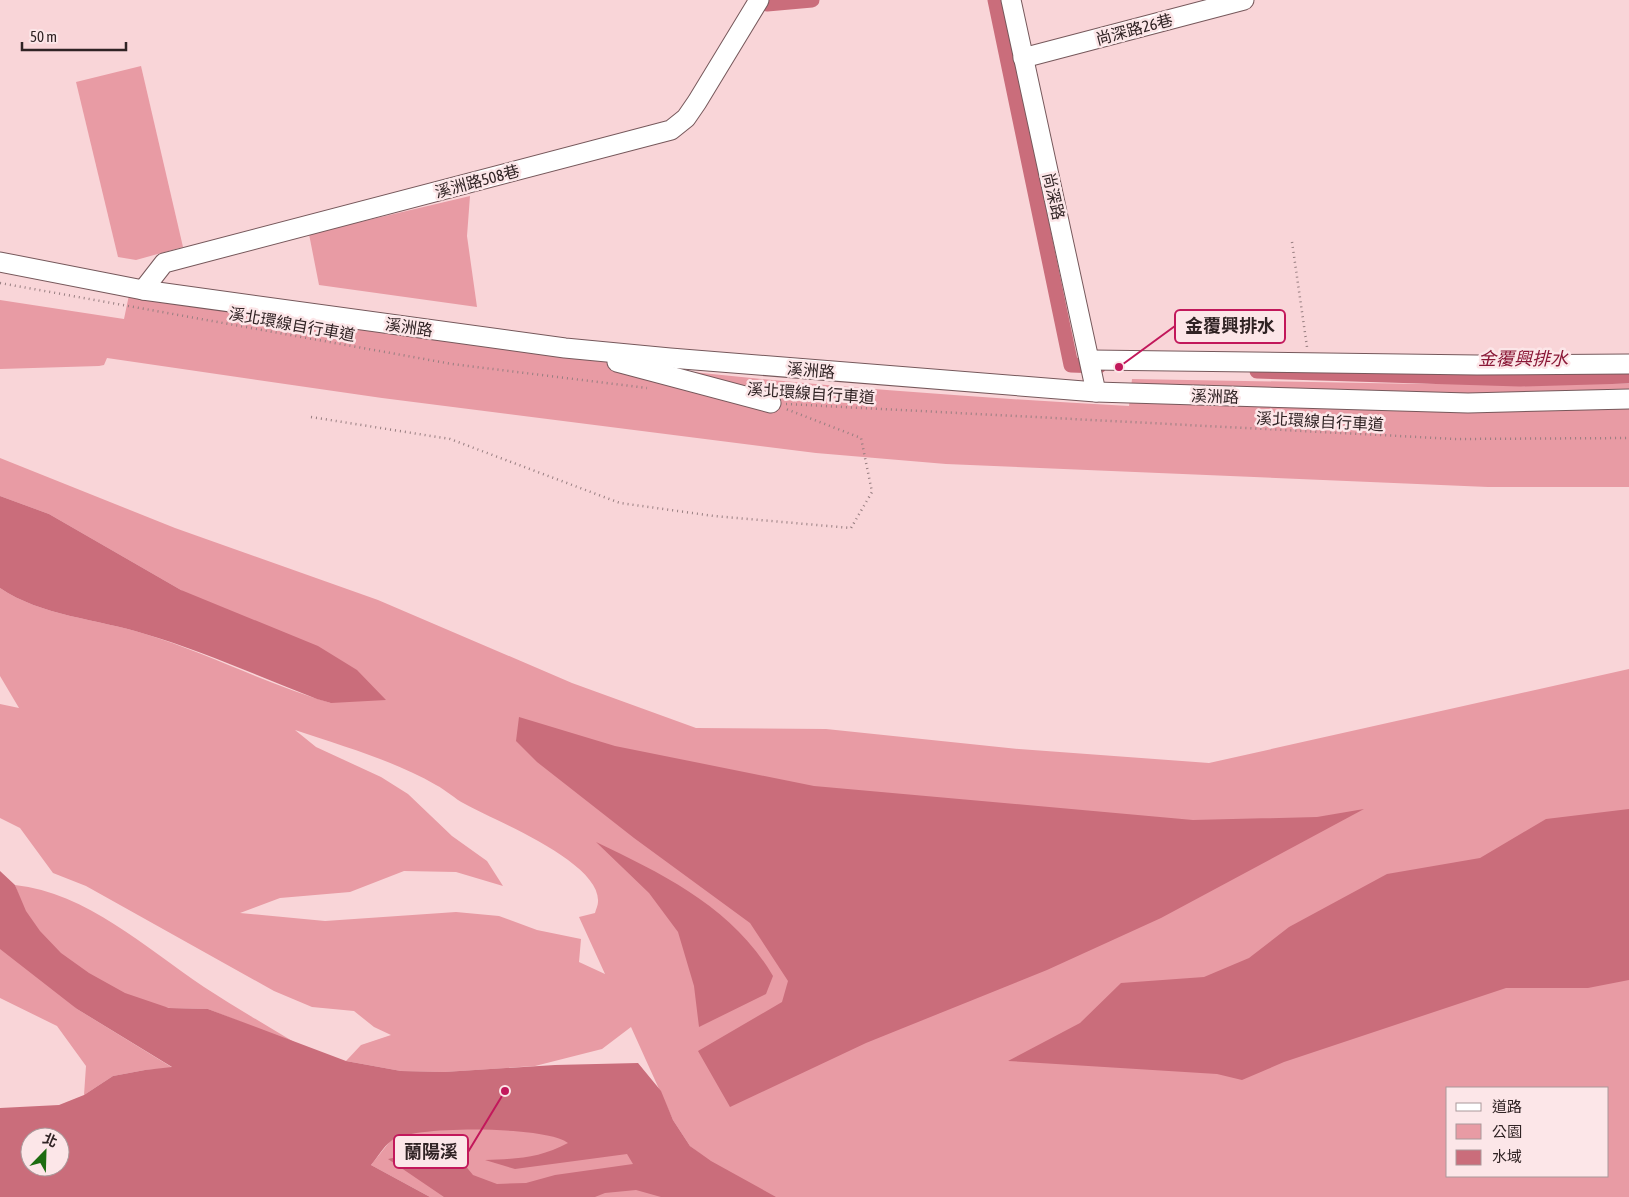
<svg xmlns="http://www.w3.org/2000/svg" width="1629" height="1197" font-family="'Asap Condensed','Noto Sans TC',sans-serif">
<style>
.green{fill:#e89ba4;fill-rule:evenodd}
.water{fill:#ca6d7b;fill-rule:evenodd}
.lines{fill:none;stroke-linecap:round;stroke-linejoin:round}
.canal{stroke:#ca6d7b;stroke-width:15}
.minor-casing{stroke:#76585b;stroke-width:21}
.path{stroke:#977e80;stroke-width:2.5;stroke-dasharray:1 4;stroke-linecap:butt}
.minor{stroke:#fff;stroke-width:19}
.labels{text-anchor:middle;stroke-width:5;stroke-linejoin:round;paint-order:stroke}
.street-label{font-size:16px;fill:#302324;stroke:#fce6e8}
.water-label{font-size:18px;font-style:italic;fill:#8a1837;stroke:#fce6e8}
.leader{fill:none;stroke:#c2185b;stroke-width:2}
.callout-dot{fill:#c2185b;stroke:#fce6e8;stroke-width:2}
.callout{fill:#fce6e8;stroke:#c2185b;stroke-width:2}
.callout-label{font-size:18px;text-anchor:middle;font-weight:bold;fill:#302324}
</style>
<rect width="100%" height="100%" fill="#f9d5d8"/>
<g class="green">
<polygon points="141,66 183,247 136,260 118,257 76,82"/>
<polygon points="470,196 467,236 477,307 319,285 309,234"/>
<path d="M129,295C274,315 419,339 565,357C752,381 941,396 1129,406L1132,379L1423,384H1629V487H1488L946,464L816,453L382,398L107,358L104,365L99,366L0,369V300L124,319Z"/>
<path d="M0,458L175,528L378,600L572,683L696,728L826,729L1019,749L1209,763L1629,669V1197H755L690,1146L673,1120L631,1027L602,1049L535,1066L444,1072L401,1071L346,1061L361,1045L391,1035L374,1027L354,1011L312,1007L274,991L86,886L53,873L20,828L0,818V704L19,708L0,676V588C41,616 98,619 145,634C208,653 268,685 331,703L181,590L49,514L0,496ZM295,730C342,746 393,760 436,785C446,790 455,799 465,804C493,820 601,862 598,902C598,905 596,909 595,913L579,917L605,974L579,962L581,939L537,930L499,916L456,912L325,921L240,913L280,898L350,892L404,871L456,872L503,886L487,861L452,836L408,794L381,777L316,747ZM1448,1088H1608V1176H1448Z"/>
<path d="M15,885C87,893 146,948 204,987C235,1007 267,1026 299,1045L208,1009L170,1008L106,997L31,931Z"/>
<polygon points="0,934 77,1009 173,1068 145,1070 113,1076 84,1095 86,1066 57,1026 0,998"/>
<polygon points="418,1127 593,1128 705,1197 430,1197 371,1165 391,1140"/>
</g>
<g class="water">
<path d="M0,496L49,514L181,590L318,646L357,670L386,700L331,703L317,699C260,677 203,651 145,634C98,619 41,616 0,588Z"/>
<polygon points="519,717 615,746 814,786 1193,820 1317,817 1364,809 1161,918 1047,970 866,1043 730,1107 698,1051 782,1002 788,981 750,923 634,838 537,762 516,741"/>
<polygon points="1629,809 1629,980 1588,988 1506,988 1284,1062 1242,1080 1217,1074 1008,1061 1080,1023 1121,983 1204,977 1249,958 1289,927 1387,874 1480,858 1546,819"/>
<path d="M596,842C665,875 733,908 773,976L766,994L699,1027L694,986L678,932L649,893Z"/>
<path d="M0,871L15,885L26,911L40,931L61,953L89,973L125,993L169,1008L208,1009L346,1061L401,1071L444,1072L555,1065L638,1063L661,1091L673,1120L690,1146L711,1161L776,1197H661L636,1190L605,1193L595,1197H444L388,1159L449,1146L473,1175L497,1184L526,1183L555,1175L633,1164L627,1154L515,1169L485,1160C517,1159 540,1158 568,1143C549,1126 410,1125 391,1141C383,1147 377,1158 371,1165L430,1197H0V1108L59,1105L84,1095L113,1076L145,1070L172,1067L77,1009L0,949ZM30,1137H60V1167H30Z"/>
</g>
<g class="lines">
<g class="canal">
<polyline points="759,0 767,4 812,0"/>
<polyline points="995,0 1071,365 1099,366"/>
<polyline points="1257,371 1520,379 1629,376"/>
</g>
<g class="minor-casing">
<g id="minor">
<polyline points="1011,0 1096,392"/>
<polyline points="1023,58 1244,0"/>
<polyline points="0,262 143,290 565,348 670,358 1096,392 1468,403 1629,399"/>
<polyline points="143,290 164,263 671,130 686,118 697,102 759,0"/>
<polyline points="1091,360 1477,365 1629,364"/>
<polyline points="617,362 771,403"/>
</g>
</g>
<g class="path">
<polyline points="1292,242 1307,347"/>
<polyline points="0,283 452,364 647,388"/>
<polyline points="786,404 1456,439 1629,438"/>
<polyline points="311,417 450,439 620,503 714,516 851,528 872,492 861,438 786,409"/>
</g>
<use href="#minor" class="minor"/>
</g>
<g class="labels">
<g class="street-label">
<text transform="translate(1134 29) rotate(-15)" y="6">尚深路26巷</text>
<text transform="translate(477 181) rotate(-15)" y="6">溪洲路508巷</text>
<text transform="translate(1054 196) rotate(77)" y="6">尚深路</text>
<text transform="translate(292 324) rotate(10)" y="6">溪北環線自行車道</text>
<text transform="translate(409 327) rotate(8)" y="6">溪洲路</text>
<text transform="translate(811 370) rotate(5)" y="6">溪洲路</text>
<text transform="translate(811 393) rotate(4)" y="6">溪北環線自行車道</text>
<text transform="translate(1215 396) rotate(2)" y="6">溪洲路</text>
<text transform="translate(1320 421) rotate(3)" y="6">溪北環線自行車道</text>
</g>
<g class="water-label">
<text x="1523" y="365">金覆興排水</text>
</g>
</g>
<path class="leader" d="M1119 367L1175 326M505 1091L468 1152"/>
<g class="callout-dot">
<circle cx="1119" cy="367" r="5"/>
<circle cx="505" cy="1091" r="5"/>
</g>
<g class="callout">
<rect x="1175" y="310" width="110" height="33" rx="5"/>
<rect x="394" y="1135" width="74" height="33" rx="5"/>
</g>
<g class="callout-label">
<text x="1230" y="332">金覆興排水</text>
<text x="431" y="1158">蘭陽溪</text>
</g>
<rect x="1446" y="1087" width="162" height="90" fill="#fce6e8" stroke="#aa989a"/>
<rect x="1456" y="1103" width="25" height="8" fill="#ffffff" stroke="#aa989a"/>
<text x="1492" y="1112" font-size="15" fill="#302324">道路</text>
<rect x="1456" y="1124" width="25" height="15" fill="#e89ba4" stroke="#aa989a"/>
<text x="1492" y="1137" font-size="15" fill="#302324">公園</text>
<rect x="1456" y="1150" width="25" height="15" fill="#ca6d7b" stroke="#aa989a"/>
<text x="1492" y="1162" font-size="15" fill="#302324">水域</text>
<g transform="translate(45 1152) rotate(23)"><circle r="24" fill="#fce6e8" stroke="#aa989a"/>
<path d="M0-4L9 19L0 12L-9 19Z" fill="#1d6c10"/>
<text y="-8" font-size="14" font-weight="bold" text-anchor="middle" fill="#302324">北</text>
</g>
<path d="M22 42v8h104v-8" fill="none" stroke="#302324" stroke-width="2.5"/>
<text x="30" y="42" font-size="15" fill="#302324" stroke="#fce6e8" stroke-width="4" paint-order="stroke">50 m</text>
</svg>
